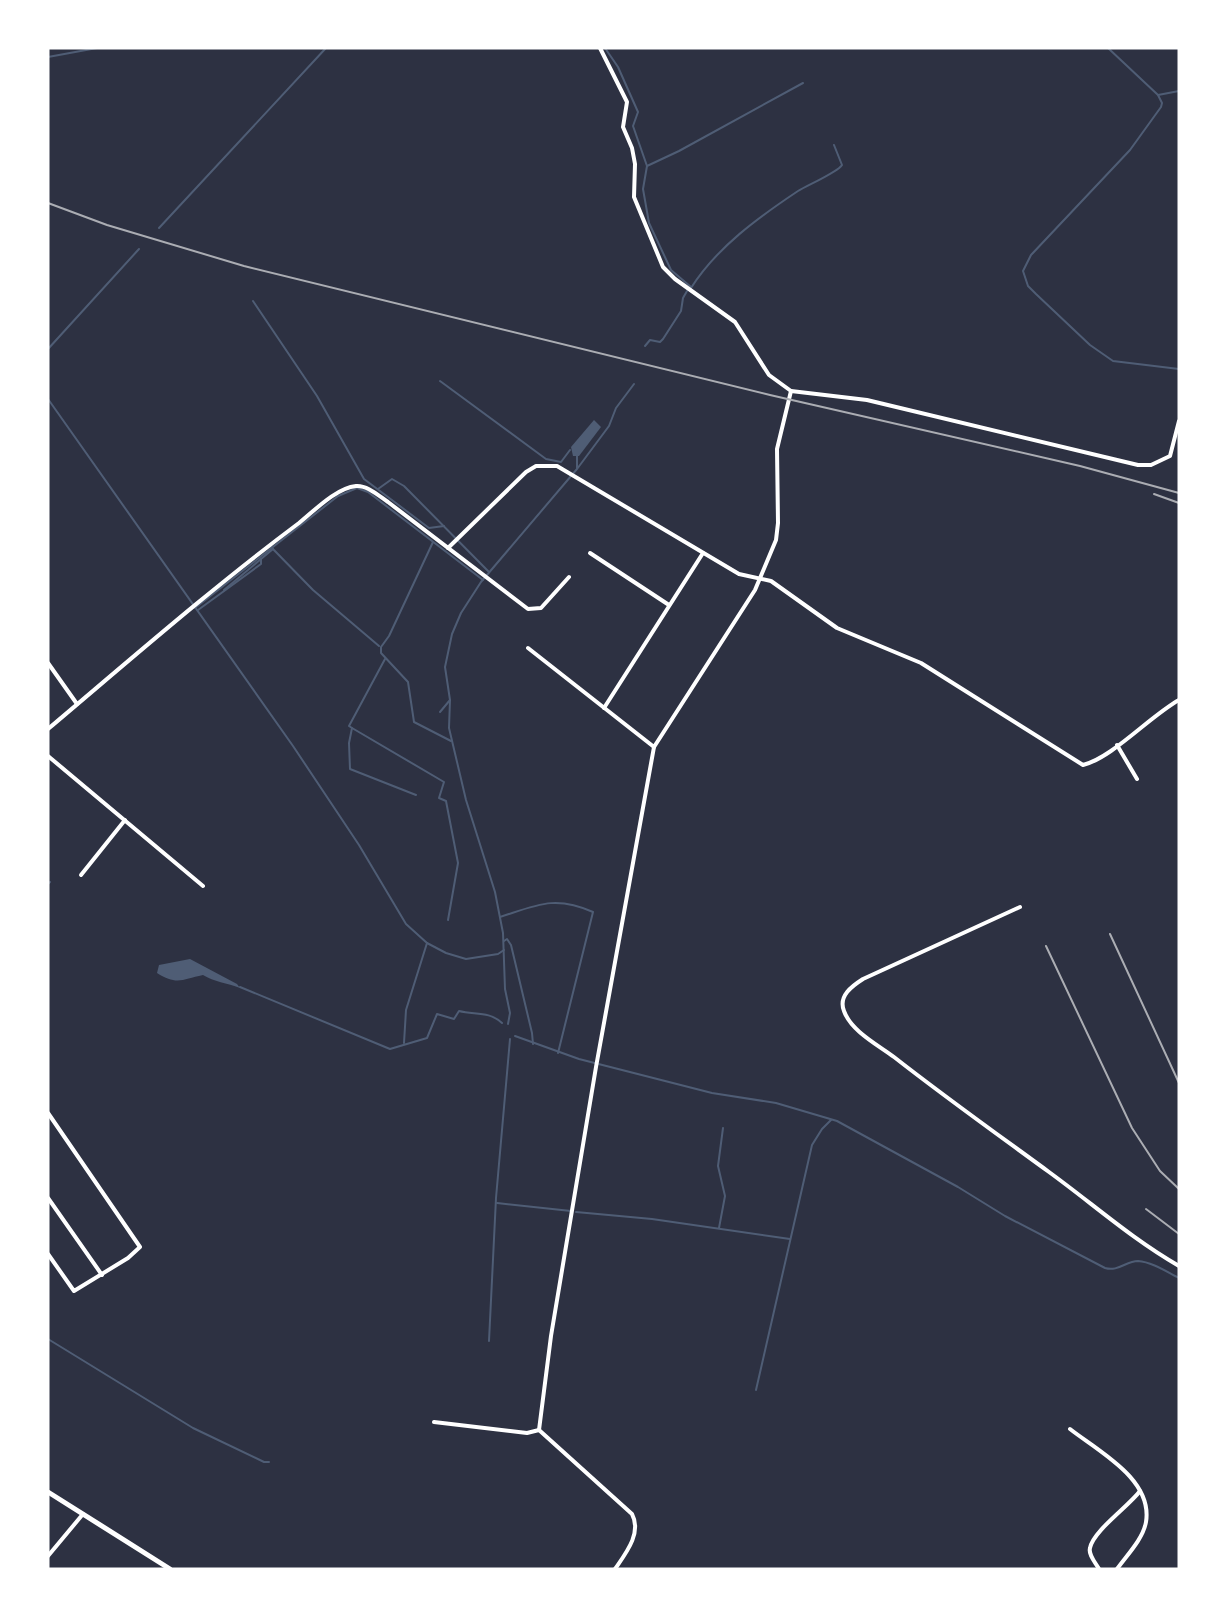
<svg xmlns="http://www.w3.org/2000/svg" width="1227" height="1617" font-family="'Nunito Sans',sans-serif">
<style>
.water{fill:#4f5d75}
.lines{fill:none;stroke-linecap:round;stroke-linejoin:round}
.stream{stroke:#4f5d75;stroke-width:2}
.minor{stroke:#fff;stroke-width:4}
.secondary{stroke:#fff;stroke-width:5}
.rail{stroke:#abadb3;stroke-width:2}
</style>
<rect width="100%" height="100%" fill="#2d3142"/>
<g class="water">
<polygon points="594,420 601,427 579,456 573,456 571,447"/>
<path d="M190,959L237,984L240,988C227,983 214,982 203,975C183,979 177,986 157,973L159,965Z"/>
</g>
<g class="lines">
<g class="stream">
<polyline points="605,48 618,67 638,112 633,126 647,166 643,189 649,223 671,270 691,287"/>
<polyline points="1108,48 1158,95 1162,103 1161,107 1130,150 1031,255 1023,271 1028,286 1036,294 1090,345 1113,361 1179,369"/>
<polyline points="48,57 97,48"/>
<polyline points="1158,95 1179,91"/>
<polyline points="647,166 679,151 803,83"/>
<polyline points="159,228 326,48"/>
<path d="M691,288C717,247 759,217 798,191C808,185 838,172 842,165L834,145"/>
<polyline points="253,301 317,396 364,479 429,528 444,526"/>
<polyline points="645,346 650,340 660,342 663,339 681,311 683,298 687,291"/>
<polyline points="48,349 139,249"/>
<polyline points="440,381 546,459 561,462 570,450"/>
<polyline points="48,399 293,746 359,845 406,924 427,943 406,1010 404,1043"/>
<polyline points="577,468 577,456"/>
<polyline points="378,489 392,479 404,486 489,572"/>
<polyline points="433,542 389,636 381,647 381,653 408,682 414,722 451,741"/>
<polyline points="271,547 313,590 379,646"/>
<polyline points="224,590 261,559"/>
<polyline points="195,608 338,496 357,488 368,492 483,580"/>
<polyline points="198,610 261,564 261,559 273,549"/>
<polyline points="385,659 349,726 352,728 349,743 350,769 416,795"/>
<polyline points="440,712 450,700"/>
<polyline points="352,728 444,782 439,798 446,801 458,863 448,920"/>
<polyline points="48,884 50,882"/>
<path d="M500,917C537,905 555,895 593,912L558,1053"/>
<polyline points="504,941 507,939 511,945 532,1033 533,1044"/>
<polyline points="427,943 446,953 466,959 498,954 504,950"/>
<path d="M240,987L390,1049L427,1038L437,1014L454,1019L459,1011C475,1015 489,1011 502,1023"/>
<polyline points="508,1024 510,1013 505,989 503,933 495,892 466,800 449,728 450,700 445,667 452,634 461,613 481,582 577,469 609,426 616,408 634,384"/>
<path d="M515,1036L579,1059L712,1093L776,1103L837,1121L958,1187L1005,1216L1105,1268C1118,1272 1126,1261 1138,1261C1152,1262 1167,1272 1179,1278"/>
<polyline points="497,1203 571,1211"/>
<polyline points="576,1212 652,1219 790,1239"/>
<polyline points="719,1228 725,1196 718,1166 723,1128"/>
<polyline points="48,1339 193,1428 264,1462 269,1462"/>
<polyline points="489,1341 496,1198 510,1039"/>
<polyline points="756,1390 812,1145 822,1129 831,1120"/>
</g>
<g class="minor">
<polyline points="791,391 867,400 1138,465 1151,465 1170,456 1179,421"/>
<path d="M448,548L526,472L536,466H557L739,574L771,581L837,628L921,663L1083,765C1112,758 1150,716 1179,700"/>
<polyline points="590,553 669,605"/>
<polyline points="528,648 654,747 755,590 776,540 778,523 777,449 791,391 769,375 735,322 675,279 663,267 634,197 635,164 632,148 623,127 627,102 600,48"/>
<polyline points="48,663 77,704"/>
<polyline points="604,708 703,553"/>
<path d="M48,729C131,659 212,588 299,523C314,511 336,488 356,486C367,485 379,496 388,502L528,609L541,608L569,577"/>
<polyline points="1117,745 1137,779"/>
<polyline points="48,756 203,886"/>
<polyline points="81,875 125,820"/>
<path d="M1020,907L863,979C852,986 838,996 844,1011C851,1031 878,1045 894,1057C945,1097 997,1134 1049,1172C1093,1204 1132,1239 1179,1266"/>
<polyline points="48,1113 140,1247 128,1258 74,1291 48,1254"/>
<polyline points="48,1198 102,1275"/>
<polyline points="434,1422 527,1433 539,1430"/>
<path d="M1070,1429C1098,1451 1153,1479 1146,1522C1143,1539 1127,1555 1117,1569"/>
<polyline points="48,1556 83,1514"/>
<path d="M615,1569C626,1553 642,1533 632,1514L539,1430L551,1336L596,1067L654,747"/>
<path d="M1099,1569C1096,1563 1088,1555 1090,1548C1093,1531 1129,1506 1140,1491"/>
</g>
<polyline class="secondary" points="48,1492 170,1569"/>
<g class="rail">
<polyline points="48,203 107,225 244,266 770,395 1080,466 1179,493"/>
<polyline points="1154,494 1179,503"/>
<polyline points="1110,934 1179,1083"/>
<polyline points="1046,946 1132,1128 1160,1171 1179,1189"/>
<polyline points="1146,1209 1179,1234"/>
</g>
</g>
<rect width="1227" height="1617" fill="none" stroke="#ffffff" stroke-width="99"/>
</svg>
